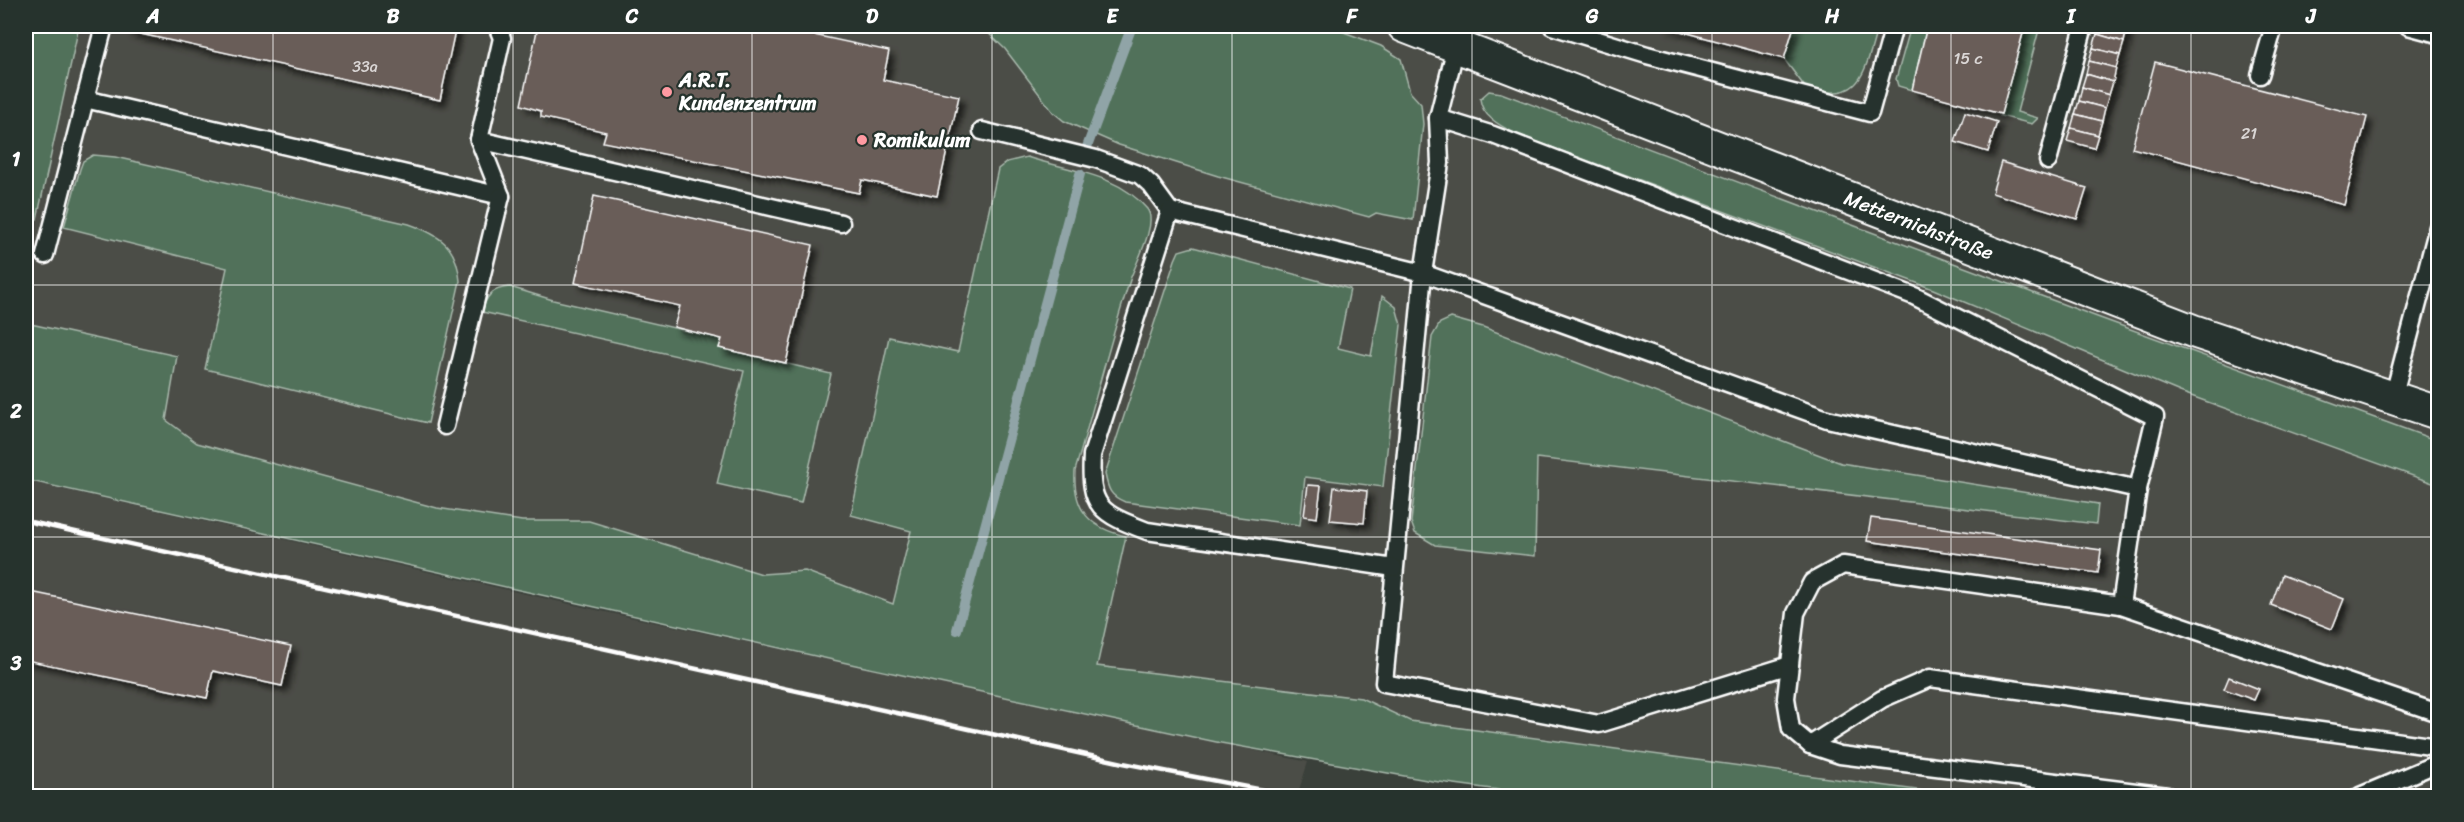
<svg xmlns="http://www.w3.org/2000/svg" width="2464" height="822" font-family="Sriracha,sans-serif">
<style>
.built{fill:#4c4d47}
.green{fill:#51715a;stroke:#a8b8ac;stroke-width:1.5}
.lines{fill:none;stroke-linecap:round;stroke-linejoin:round}
.stream{stroke:#90a4a7;stroke-width:10}
.building{fill:#695d58;stroke:#fff;stroke-width:1.5;filter:url(#shadow)}
.lane-casing{stroke:#fff;stroke-width:21}
.street-casing{stroke:#fff;stroke-width:36}
.lane{stroke:#26332d;stroke-width:16}
.street{stroke:#26332d;stroke-width:32}
.rail{stroke:#fff;stroke-width:4.5}
.grid{fill:none;stroke:#fff;stroke-width:1.5;stroke-opacity:0.55}
.poi-dot{fill:#ff9aa2;stroke:#26332d;stroke-width:2}
.labels{text-anchor:middle;stroke-width:4.5;stroke-linejoin:round;paint-order:stroke}
.number-label{font-size:16px;fill:#dad6d5}
.poi-label{font-size:20px;font-weight:bold;fill:#fff;stroke:#26332d;text-anchor:start}
.street-label{font-size:20px;fill:#fff;stroke:#26332d}
.neatline{fill:none;stroke:#fff;stroke-width:2}
.grid-label{font-size:20px;text-anchor:middle;font-weight:bold;fill:#fff}
</style>
<defs>
<filter id="shadow"><feDropShadow dx="5.5" dy="5.5" stdDeviation="3" flood-color="#0009"/></filter>
</defs>
<rect width="100%" height="100%" fill="#3a403a"/>
<filter id="ink" filterUnits="userSpaceOnUse"><feTurbulence type="fractalNoise" baseFrequency=".0167" numOctaves="2"/><feDisplacementMap in="SourceGraphic" scale="12" xChannelSelector="R" yChannelSelector="G"/><feConvolveMatrix kernelMatrix="1 2 1 2 8 2 1 2 1" color-interpolation-filters="sRGB"/></filter>
<g filter="url(#ink)">
<g class="built">
<polygon points="26,26 2438,26 2438,796 1614,796 26,424"/>
<polygon points="26,481 592,609 1308,762 1297,796 26,796"/>
</g>
<g class="green">
<polygon points="32,26 79,26 37,219 26,215 26,56"/>
<polygon points="981,26 1328,26 1381,46 1401,59 1410,92 1421,104 1423,124 1413,220 1376,213 1369,217 1218,176 1119,145 1064,121 1053,112 1005,49"/>
<path d="M1794,26H1878C1864,72 1863,106 1805,87L1784,59Z"/>
<polygon points="1911,26 1927,26 1912,90 1898,86 1896,79"/>
<polygon points="2025,26 2040,26 2017,112 2038,118 2032,124 2000,116"/>
<path d="M1489,91L1501,93L2100,318L2438,441V485L2180,392L1933,289L1516,134C1501,126 1482,117 1480,99Z"/>
<path d="M93,155L115,157L409,224C440,235 457,246 460,281L428,423L205,369L227,268L64,227L80,169L83,161Z"/>
<path d="M1027,157C1069,171 1117,173 1147,209C1158,222 1137,261 1131,277C1110,340 1094,407 1075,471C1073,510 1089,528 1126,536L1097,666L1361,698L1410,721L1961,796H1545L1432,781L1221,743L860,666L26,480V323L177,356L166,420L197,443L437,508L522,521H589L762,574L805,571L893,604L911,531L851,515L889,337L958,352L998,169L1007,162Z"/>
<path d="M1193,247L1350,289L1338,348L1371,356L1382,296L1396,307L1401,325L1383,487L1305,477L1300,525L1125,502C1110,496 1108,489 1105,474L1175,260L1179,251Z"/>
<path d="M510,287L553,300L722,339L719,348L831,374L801,503L717,484L744,371L482,312C486,296 492,288 510,287Z"/>
<polygon points="1451,318 1483,327 1841,463 2098,504 2096,524 1537,458 1535,556 1435,545 1415,533 1411,522 1432,337 1440,323"/>
</g>
<g class="lines">
<g class="stream">
<polyline points="1087,147 1132,26"/>
<polyline points="957,630 1080,174"/>
</g>
</g>
<g class="building">
<polygon points="129,26 456,26 440,100 127,31"/>
<polygon points="538,26 772,26 889,51 883,80 959,96 937,196 862,180 859,193 603,142 606,132 541,117 541,111 521,105"/>
<polygon points="1662,26 1794,26 1784,59"/>
<polygon points="1927,26 2025,26 2001,114 1912,90"/>
<polygon points="2099,26 2127,28 2124,42 2097,34"/>
<polygon points="2097,34 2124,42 2120,55 2093,48"/>
<polygon points="2093,48 2120,55 2116,68 2089,61"/>
<polygon points="2089,61 2116,68 2113,82 2086,74"/>
<polygon points="2155,62 2367,117 2344,205 2132,148"/>
<polygon points="2086,74 2113,82 2109,95 2082,87"/>
<polygon points="2082,87 2109,95 2105,108 2079,101"/>
<polygon points="2079,101 2105,108 2102,121 2075,114"/>
<polygon points="1965,112 1997,122 1988,152 1955,142"/>
<polygon points="2075,114 2102,121 2098,135 2071,128"/>
<polygon points="2071,128 2098,135 2094,148 2067,141"/>
<polygon points="2001,162 2087,188 2077,219 1992,193"/>
<polygon points="594,196 813,245 786,363 719,348 722,339 674,327 680,306 575,283"/>
<polygon points="1308,485 1321,486 1317,518 1304,516"/>
<polygon points="1334,487 1367,491 1364,523 1330,520"/>
<polygon points="1871,518 2101,550 2098,573 1867,541"/>
<polygon points="2282,575 2344,599 2332,629 2271,605"/>
<polygon points="26,591 291,646 282,686 213,671 207,698 26,660"/>
<polygon points="2229,677 2259,689 2254,700 2224,689"/>
</g>
<g class="lines">
<g class="lane-casing">
<g id="lane">
<polyline points="497,26 502,38 479,140 841,223"/>
<polyline points="1552,26 1647,55 1870,113 1894,26"/>
<polyline points="2408,26 2438,34"/>
<polyline points="1456,47 1438,118 1440,163 1423,273 1384,683 1599,724 1790,665"/>
<polyline points="2260,75 2274,26"/>
<polyline points="85,99 501,196 479,140"/>
<polyline points="1438,118 1493,135 1914,296 2155,417 2138,489"/>
<polyline points="982,131 1096,159 1140,175 1151,185 1170,211"/>
<polyline points="2048,161 2084,26"/>
<polyline points="45,255 104,26"/>
<polyline points="2393,398 2438,227"/>
<polyline points="445,426 501,196"/>
<path d="M1394,568L1147,531C1100,513 1089,508 1092,455L1170,211L1423,273L1827,419L2138,489L2121,605"/>
<polyline points="1810,745 1882,699 1930,678 2438,747"/>
<polyline points="2168,796 1840,755 1810,745 1791,729 1786,698 1796,613 1812,582 1843,565 2121,605 2438,713"/>
<polyline points="2360,796 2438,763"/>
</g>
</g>
<g class="street-casing">
<polyline id="street" points="1404,26 2193,331 2438,413"/>
</g>
<use href="#lane" class="lane"/>
<use href="#street" class="street"/>
<polyline class="rail" points="26,521 1123,763 1294,796"/>
</g>
</g>
<path class="grid" d="M273,26V796M513,26V796M752,26V796M992,26V796M1232,26V796M1472,26V796M1712,26V796M1951,26V796M2191,26V796M26,285H2438M26,537H2438"/>
<g class="poi-dot">
<circle cx="667" cy="92" r="6"/>
<circle cx="862" cy="140" r="6"/>
</g>
<g class="labels">
<g class="number-label">
<text x="1968" y="64">15 c</text>
<text x="365" y="72">33a</text>
<text x="2249" y="139">21</text>
</g>
<g class="poi-label">
<text x="679" y="87">A.R.T.<tspan x="679" dy="23">Kundenzentrum</tspan></text>
<text x="874" y="147">Romikulum</text>
</g>
<g class="street-label">
<text transform="translate(1919 225) rotate(21)" y="7">Metternichstraße</text>
</g>
</g>
<rect width="2464" height="822" fill="none" stroke="#26332d" stroke-width="66"/>
<rect x="33" y="33" width="2398" height="756" class="neatline"/>
<g class="grid-label">
<text x="153" y="23">A</text>
<text x="393" y="23">B</text>
<text x="632" y="23">C</text>
<text x="872" y="23">D</text>
<text x="1112" y="23">E</text>
<text x="1352" y="23">F</text>
<text x="1592" y="23">G</text>
<text x="1832" y="23">H</text>
<text x="2071" y="23">I</text>
<text x="2311" y="23">J</text>
<text x="16" y="166">1</text>
<text x="16" y="418">2</text>
<text x="16" y="670">3</text>
</g>
</svg>
